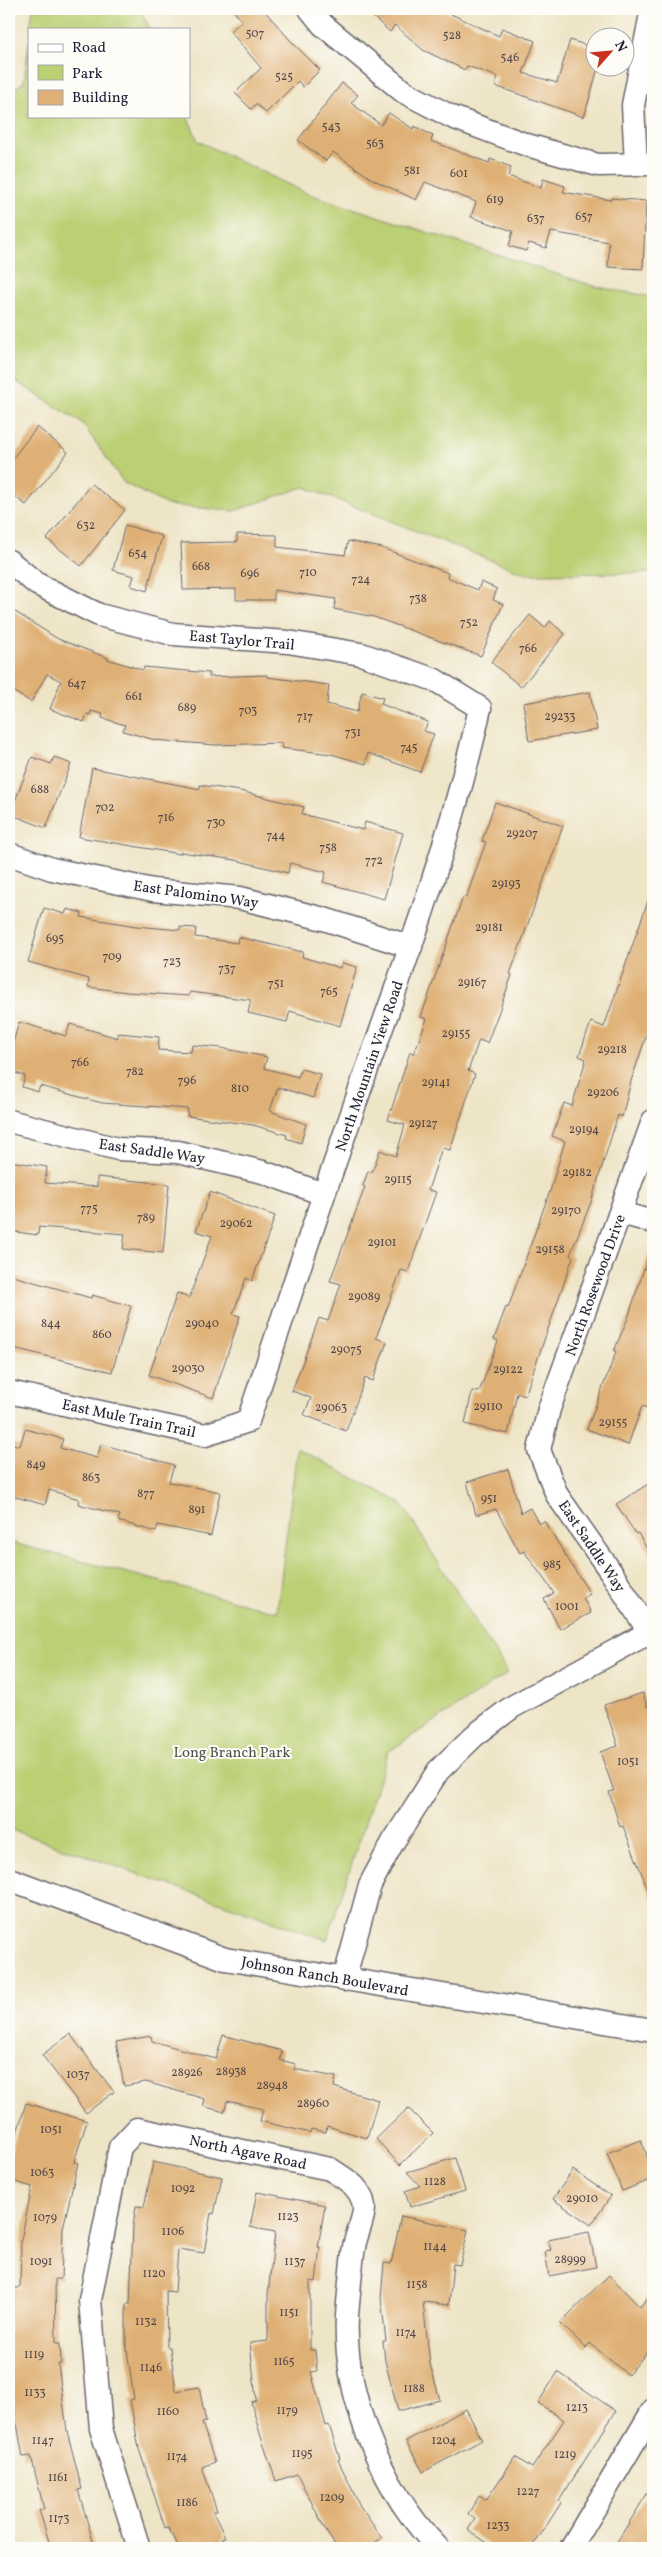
<svg xmlns="http://www.w3.org/2000/svg" width="662" height="2557" font-family="Vollkorn,serif">
<style>
.green{fill:#bbcf73;stroke:#6e7857}
.building{fill:#dfb075}
.lines{fill:none;stroke-linecap:round;stroke-linejoin:round}
.minor-casing{stroke:#69666c;stroke-width:25}
.minor{stroke:#fff;stroke-width:22}
.labels{text-anchor:middle;stroke-width:4;stroke-linejoin:round;paint-order:stroke}
.number-label{font-size:12px;fill:#51464a}
.street-label{font-size:15px;fill:#22223b;stroke:#fdfcf7}
.park-label{font-size:15px;fill:#50564c;stroke:#fdfcf7}
</style>
<rect width="100%" height="100%" fill="#fdfcf7"/>
<filter id="ink" filterUnits="userSpaceOnUse"><feTurbulence type="fractalNoise" baseFrequency=".02" numOctaves="2"/><feDisplacementMap in="SourceGraphic" scale="10" xChannelSelector="R" yChannelSelector="G"/><feConvolveMatrix kernelMatrix="1 2 1 2 8 2 1 2 1" color-interpolation-filters="sRGB"/></filter>
<filter id="wash" filterUnits="userSpaceOnUse"><feTurbulence type="fractalNoise" baseFrequency=".0096" numOctaves="4" result="noise"/><feDisplacementMap in="SourceGraphic" scale="20" xChannelSelector="R" yChannelSelector="G"/><feGaussianBlur stdDeviation="1.12" result="paint"/><feColorMatrix in="noise" values="0 0 0 0 0 0 0 0 0 0 0 0 0 0 0 0 0 1.4 0 .05"/><feComposite in="paint" operator="in"/></filter>
<g filter="url(#wash)">
<rect width="100%" height="100%" fill="#eee4c6"/>
<g class="green">
<polygon points="33,9 140,9 150,29 30,29"/>
<polygon points="29,41 29,116 187,116 198,141 306,193 597,287 653,297 653,573 526,574 304,487 234,511 167,505 124,483 82,423 9,377 9,93 24,82"/>
<polygon points="297,1448 401,1503 508,1673 388,1752 327,1940 9,1829 9,1542 277,1612"/>
</g>
<g id="blocks">
<g class="building">
<polygon points="232,9 263,9 290,40 320,70 303,87 298,81 266,113 256,104 251,109 235,93 261,68 230,31 242,21"/>
<polygon points="364,9 440,9 499,36 502,28 535,41 523,73 557,83 570,40 594,48 594,68 598,68 584,117 495,86 498,77 467,66 465,70 423,50 395,25 390,32"/>
<polygon points="342,83 358,95 351,103 381,125 389,113 413,129 414,126 433,136 431,141 489,163 490,159 511,167 508,176 541,188 543,179 565,186 563,192 611,200 611,198 646,201 643,269 608,267 609,242 551,232 546,248 529,243 526,251 509,246 513,231 471,217 476,202 425,182 416,200 372,179 333,152 326,161 298,140"/>
<polygon points="37,427 68,452 26,505 9,492 9,463"/>
<polygon points="91,484 125,510 81,566 47,539"/>
<polygon points="125,525 162,536 147,591 131,586 134,576 113,570"/>
<polygon points="237,534 277,535 277,547 345,555 348,541 382,548 448,573 447,577 478,590 481,582 497,589 493,600 503,604 481,656 374,617 334,609 336,599 274,590 274,600 236,600 236,589 183,590 181,543 237,542"/>
<polygon points="9,608 58,639 108,658 107,659 143,670 144,667 209,673 209,677 267,675 267,677 329,685 327,704 357,712 362,692 383,698 381,704 428,722 424,731 434,734 420,772 368,753 366,764 331,754 281,748 282,743 215,745 155,740 123,731 125,725 102,718 103,714 91,711 90,715 87,714 84,722 50,709 61,681 47,674 31,702 9,689"/>
<polygon points="530,615 545,628 550,621 565,634 521,687 491,662"/>
<polygon points="590,692 597,730 529,741 523,703"/>
<polygon points="32,757 51,764 54,757 71,764 46,828 10,814"/>
<polygon points="92,768 200,789 200,785 240,791 304,807 302,814 363,830 365,822 403,833 384,899 323,882 326,872 290,863 288,873 235,860 181,852 180,854 79,837"/>
<polygon points="495,802 563,826 510,974 512,975 498,1014 487,1043 479,1040 468,1071 475,1074 450,1150 442,1148 428,1190 436,1192 408,1272 401,1270 376,1338 387,1342 373,1381 365,1378 346,1431 304,1415 311,1398 292,1391 319,1318 328,1321 341,1284 330,1281 365,1187 363,1186 368,1171 372,1172 380,1150 396,1156 405,1125 388,1120 410,1052 414,1053 427,1019 421,1017 463,897 466,898 486,842 482,841"/>
<polygon points="651,892 653,893 653,1016 631,1081 622,1117 618,1115 591,1202 570,1255 573,1257 531,1378 525,1396 517,1393 508,1434 465,1424 472,1391 479,1392 498,1341 494,1339 506,1307 508,1308 551,1188 565,1141 552,1136 564,1103 572,1106 586,1059 579,1056 591,1022 604,1027"/>
<polygon points="44,908 65,914 67,909 82,913 81,917 136,926 180,930 180,927 196,928 195,937 237,943 238,937 303,952 302,957 340,968 342,963 357,967 340,1026 290,1011 287,1022 248,1013 251,1000 190,992 189,996 127,992 88,987 89,979 28,962"/>
<polygon points="19,1022 66,1036 70,1024 118,1038 118,1033 159,1037 158,1050 191,1052 192,1045 221,1048 267,1057 264,1068 298,1077 301,1069 320,1074 313,1098 278,1087 270,1111 306,1124 301,1143 286,1138 287,1135 253,1125 187,1116 188,1109 102,1103 40,1086 38,1092 22,1087 25,1076 9,1071 9,1056"/>
<polygon points="9,1161 47,1167 45,1183 97,1187 97,1177 169,1184 163,1253 123,1249 125,1234 39,1227 38,1235 9,1231"/>
<polygon points="210,1192 275,1216 252,1281 246,1278 233,1314 240,1316 213,1398 149,1375 177,1293 189,1298 212,1236 196,1231"/>
<polygon points="650,1250 653,1251 653,1410 642,1406 628,1445 587,1429 616,1352 614,1351 628,1318"/>
<polygon points="9,1275 91,1298 92,1295 131,1306 112,1372 9,1347"/>
<polygon points="25,1429 63,1439 60,1448 97,1458 101,1444 174,1465 169,1482 220,1492 211,1536 158,1525 156,1532 118,1521 120,1515 78,1504 79,1499 49,1490 45,1505 9,1495 9,1443 20,1446"/>
<polygon points="508,1469 521,1513 530,1508 539,1524 544,1521 590,1594 583,1598 591,1613 560,1629 544,1599 554,1593 524,1551 520,1553 496,1509 476,1515 467,1482"/>
<polygon points="653,1481 653,1560 638,1533 636,1534 616,1504"/>
<polygon points="643,1693 647,1707 653,1705 652,1900 623,1826 620,1827 609,1792 614,1791 600,1752 618,1746 604,1705"/>
<polygon points="70,2034 114,2092 86,2113 42,2055"/>
<polygon points="223,2035 282,2051 280,2060 296,2064 294,2069 336,2077 334,2087 378,2100 367,2138 327,2126 326,2132 311,2129 310,2133 260,2121 263,2109 227,2101 224,2112 203,2106 205,2099 146,2082 124,2086 116,2042 151,2036 152,2041 216,2059"/>
<polygon points="26,2103 87,2121 74,2162 78,2163 63,2228 61,2279 55,2279 56,2343 60,2343 61,2364 58,2364 67,2431 82,2489 78,2490 95,2548 51,2548 39,2510 44,2509 31,2456 23,2457 15,2413 9,2414 9,2288 20,2288 21,2240 32,2187 9,2180 9,2159"/>
<polygon points="408,2108 433,2133 400,2165 376,2139"/>
<polygon points="641,2140 653,2172 653,2179 622,2191 607,2153"/>
<polygon points="455,2158 465,2191 410,2207 405,2191 420,2186 407,2172"/>
<polygon points="153,2162 222,2177 214,2214 211,2213 204,2253 178,2249 175,2292 166,2291 167,2347 170,2347 176,2391 199,2387 206,2422 202,2423 215,2462 202,2467 217,2511 213,2512 225,2537 221,2539 225,2548 178,2548 168,2527 165,2528 139,2449 130,2400 134,2399 126,2342 126,2304 130,2304 133,2226 136,2206 144,2207"/>
<polygon points="573,2170 611,2196 591,2225 553,2199"/>
<polygon points="257,2192 325,2205 318,2247 320,2247 316,2282 310,2281 310,2350 315,2350 317,2371 311,2372 326,2426 329,2425 340,2459 338,2460 360,2506 382,2538 367,2548 337,2548 327,2533 297,2474 276,2481 261,2437 251,2402 256,2400 250,2343 268,2341 268,2295 275,2232 250,2227"/>
<polygon points="401,2216 468,2230 460,2265 453,2264 449,2305 423,2302 430,2364 440,2400 398,2411 385,2361 383,2341 386,2341 381,2298 384,2263 391,2264"/>
<polygon points="589,2232 596,2267 549,2276 545,2251 551,2250 548,2240"/>
<polygon points="609,2275 640,2307 653,2291 653,2345 628,2375 590,2343 586,2348 560,2323"/>
<polygon points="558,2372 616,2411 559,2501 561,2503 532,2548 495,2548 468,2530 475,2519 468,2514 479,2496 486,2500 515,2457 532,2468 564,2420 538,2403"/>
<polygon points="466,2409 482,2440 423,2472 406,2441"/>
<polygon points="653,2484 653,2548 613,2548 622,2534"/>
</g>
</g>
</g>
<g filter="url(#ink)">
<use href="#blocks" fill-opacity="0" stroke="#69666c" stroke-width="1"/>
<g class="lines">
<g class="minor-casing">
<g id="minor">
<polyline points="310,9 323,25 404,92 452,117 527,145 598,165 653,164"/>
<polyline points="636,165 633,105 652,9"/>
<path d="M9,561L37,584L99,615L173,634L288,642L361,654L435,680L480,708C453,833 408,955 365,1075C325,1190 286,1306 248,1421L205,1435L9,1392"/>
<polyline points="9,854 52,869 153,890 240,898 324,919 411,947"/>
<polyline points="9,1121 118,1149 178,1152 263,1172 323,1194"/>
<polyline points="653,1121 549,1409 539,1450 557,1495 613,1575 653,1638"/>
<polyline points="621,1213 653,1222"/>
<polyline points="9,1879 225,1959 653,2030"/>
<polyline points="344,1980 370,1885 393,1842 438,1771 474,1736 512,1707 650,1632"/>
<path d="M139,2548L101,2429L90,2300L120,2147L137,2129L330,2169C345,2179 361,2186 364,2206C365,2218 356,2234 354,2247C351,2265 350,2284 348,2303C339,2388 380,2488 438,2548"/>
<polyline points="571,2548 653,2410"/>
</g>
</g>
<use href="#minor" class="minor"/>
</g>
</g>
<g class="labels">
<g class="number-label">
<text x="255" y="37">507</text>
<text x="452" y="39">528</text>
<text x="510" y="61">546</text>
<text x="284" y="80">525</text>
<text x="331" y="130">543</text>
<text x="375" y="147">563</text>
<text x="412" y="174">581</text>
<text x="459" y="177">601</text>
<text x="495" y="203">619</text>
<text x="584" y="220">657</text>
<text x="536" y="222">637</text>
<text x="86" y="529">632</text>
<text x="138" y="557">654</text>
<text x="201" y="570">668</text>
<text x="308" y="576">710</text>
<text x="250" y="577">696</text>
<text x="361" y="583">724</text>
<text x="418" y="602">738</text>
<text x="469" y="626">752</text>
<text x="528" y="652">766</text>
<text x="77" y="687">647</text>
<text x="134" y="700">661</text>
<text x="187" y="711">689</text>
<text x="248" y="714">703</text>
<text x="305" y="720">717</text>
<text x="560" y="720">29233</text>
<text x="353" y="736">731</text>
<text x="409" y="751">745</text>
<text x="40" y="793">688</text>
<text x="105" y="811">702</text>
<text x="166" y="821">716</text>
<text x="216" y="826">730</text>
<text x="522" y="837">29207</text>
<text x="276" y="839">744</text>
<text x="328" y="851">758</text>
<text x="374" y="864">772</text>
<text x="506" y="887">29193</text>
<text x="489" y="931">29181</text>
<text x="55" y="942">695</text>
<text x="112" y="960">709</text>
<text x="172" y="965">723</text>
<text x="227" y="972">737</text>
<text x="472" y="986">29167</text>
<text x="276" y="987">751</text>
<text x="329" y="995">765</text>
<text x="456" y="1037">29155</text>
<text x="612" y="1053">29218</text>
<text x="80" y="1066">766</text>
<text x="135" y="1075">782</text>
<text x="187" y="1084">796</text>
<text x="436" y="1086">29141</text>
<text x="240" y="1092">810</text>
<text x="603" y="1096">29206</text>
<text x="423" y="1127">29127</text>
<text x="584" y="1133">29194</text>
<text x="577" y="1176">29182</text>
<text x="398" y="1183">29115</text>
<text x="89" y="1212">775</text>
<text x="566" y="1214">29170</text>
<text x="146" y="1221">789</text>
<text x="236" y="1227">29062</text>
<text x="382" y="1246">29101</text>
<text x="550" y="1253">29158</text>
<text x="364" y="1300">29089</text>
<text x="51" y="1327">844</text>
<text x="202" y="1327">29040</text>
<text x="102" y="1338">860</text>
<text x="346" y="1353">29075</text>
<text x="188" y="1372">29030</text>
<text x="508" y="1373">29122</text>
<text x="488" y="1410">29110</text>
<text x="331" y="1411">29063</text>
<text x="613" y="1426">29155</text>
<text x="36" y="1468">849</text>
<text x="91" y="1481">863</text>
<text x="146" y="1497">877</text>
<text x="489" y="1502">951</text>
<text x="197" y="1513">891</text>
<text x="552" y="1568">985</text>
<text x="567" y="1610">1001</text>
<text x="628" y="1765">1051</text>
<text x="231" y="2075">28938</text>
<text x="187" y="2076">28926</text>
<text x="78" y="2078">1037</text>
<text x="272" y="2089">28948</text>
<text x="313" y="2107">28960</text>
<text x="51" y="2133">1051</text>
<text x="42" y="2176">1063</text>
<text x="435" y="2185">1128</text>
<text x="183" y="2192">1092</text>
<text x="582" y="2202">29010</text>
<text x="288" y="2220">1123</text>
<text x="45" y="2221">1079</text>
<text x="173" y="2235">1106</text>
<text x="435" y="2250">1144</text>
<text x="570" y="2263">28999</text>
<text x="41" y="2265">1091</text>
<text x="295" y="2265">1137</text>
<text x="154" y="2277">1120</text>
<text x="417" y="2288">1158</text>
<text x="289" y="2316">1151</text>
<text x="146" y="2325">1132</text>
<text x="406" y="2336">1174</text>
<text x="34" y="2358">1119</text>
<text x="284" y="2365">1165</text>
<text x="151" y="2371">1146</text>
<text x="414" y="2392">1188</text>
<text x="35" y="2396">1133</text>
<text x="577" y="2411">1213</text>
<text x="287" y="2414">1179</text>
<text x="168" y="2415">1160</text>
<text x="43" y="2444">1147</text>
<text x="444" y="2444">1204</text>
<text x="302" y="2457">1195</text>
<text x="565" y="2458">1219</text>
<text x="177" y="2460">1174</text>
<text x="58" y="2481">1161</text>
<text x="528" y="2495">1227</text>
<text x="332" y="2501">1209</text>
<text x="187" y="2506">1186</text>
<text x="59" y="2522">1173</text>
<text x="498" y="2529">1233</text>
</g>
<g class="street-label">
<text transform="translate(242 640) rotate(5)" y="5">East Taylor Trail</text>
<text transform="translate(196 894) rotate(8)" y="5">East Palomino Way</text>
<text transform="translate(369 1066) rotate(-71)" y="5">North Mountain View Road</text>
<text transform="translate(152 1151) rotate(8)" y="5">East Saddle Way</text>
<text transform="translate(595 1285) rotate(-70)" y="5">North Rosewood Drive</text>
<text transform="translate(129 1418) rotate(12)" y="5">East Mule Train Trail</text>
<text transform="translate(592 1546) rotate(56)" y="5">East Saddle Way</text>
<text transform="translate(325 1976) rotate(10)" y="5">Johnson Ranch Boulevard</text>
<text transform="translate(248 2152) rotate(12)" y="5">North Agave Road</text>
</g>
<g class="park-label">
<text x="232" y="1757">Long Branch Park</text>
</g>
</g>
<rect width="662" height="2557" fill="none" stroke="#fdfcf7" stroke-width="30"/>
<rect x="28" y="28" width="162" height="90" fill="#fdfcf7" stroke="#a5a5ac"/>
<rect x="38" y="44" width="25" height="8" fill="#ffffff" stroke="#a5a5ac"/>
<text x="72" y="52" font-size="15" fill="#22223b">Road</text>
<rect x="38" y="65" width="25" height="15" fill="#bbcf73" stroke="#a5a5ac"/>
<text x="72" y="78" font-size="15" fill="#22223b">Park</text>
<rect x="38" y="90" width="25" height="15" fill="#dfb075" stroke="#a5a5ac"/>
<text x="72" y="102" font-size="15" fill="#22223b">Building</text>
<g transform="translate(610 52) rotate(63)"><circle r="24" fill="#fdfcf7" stroke="#a5a5ac"/>
<path d="M0-4L9 19L0 12L-9 19Z" fill="#c8321e"/>
<text y="-8" font-size="14" font-weight="bold" text-anchor="middle" fill="#22223b">N</text>
</g>
</svg>
